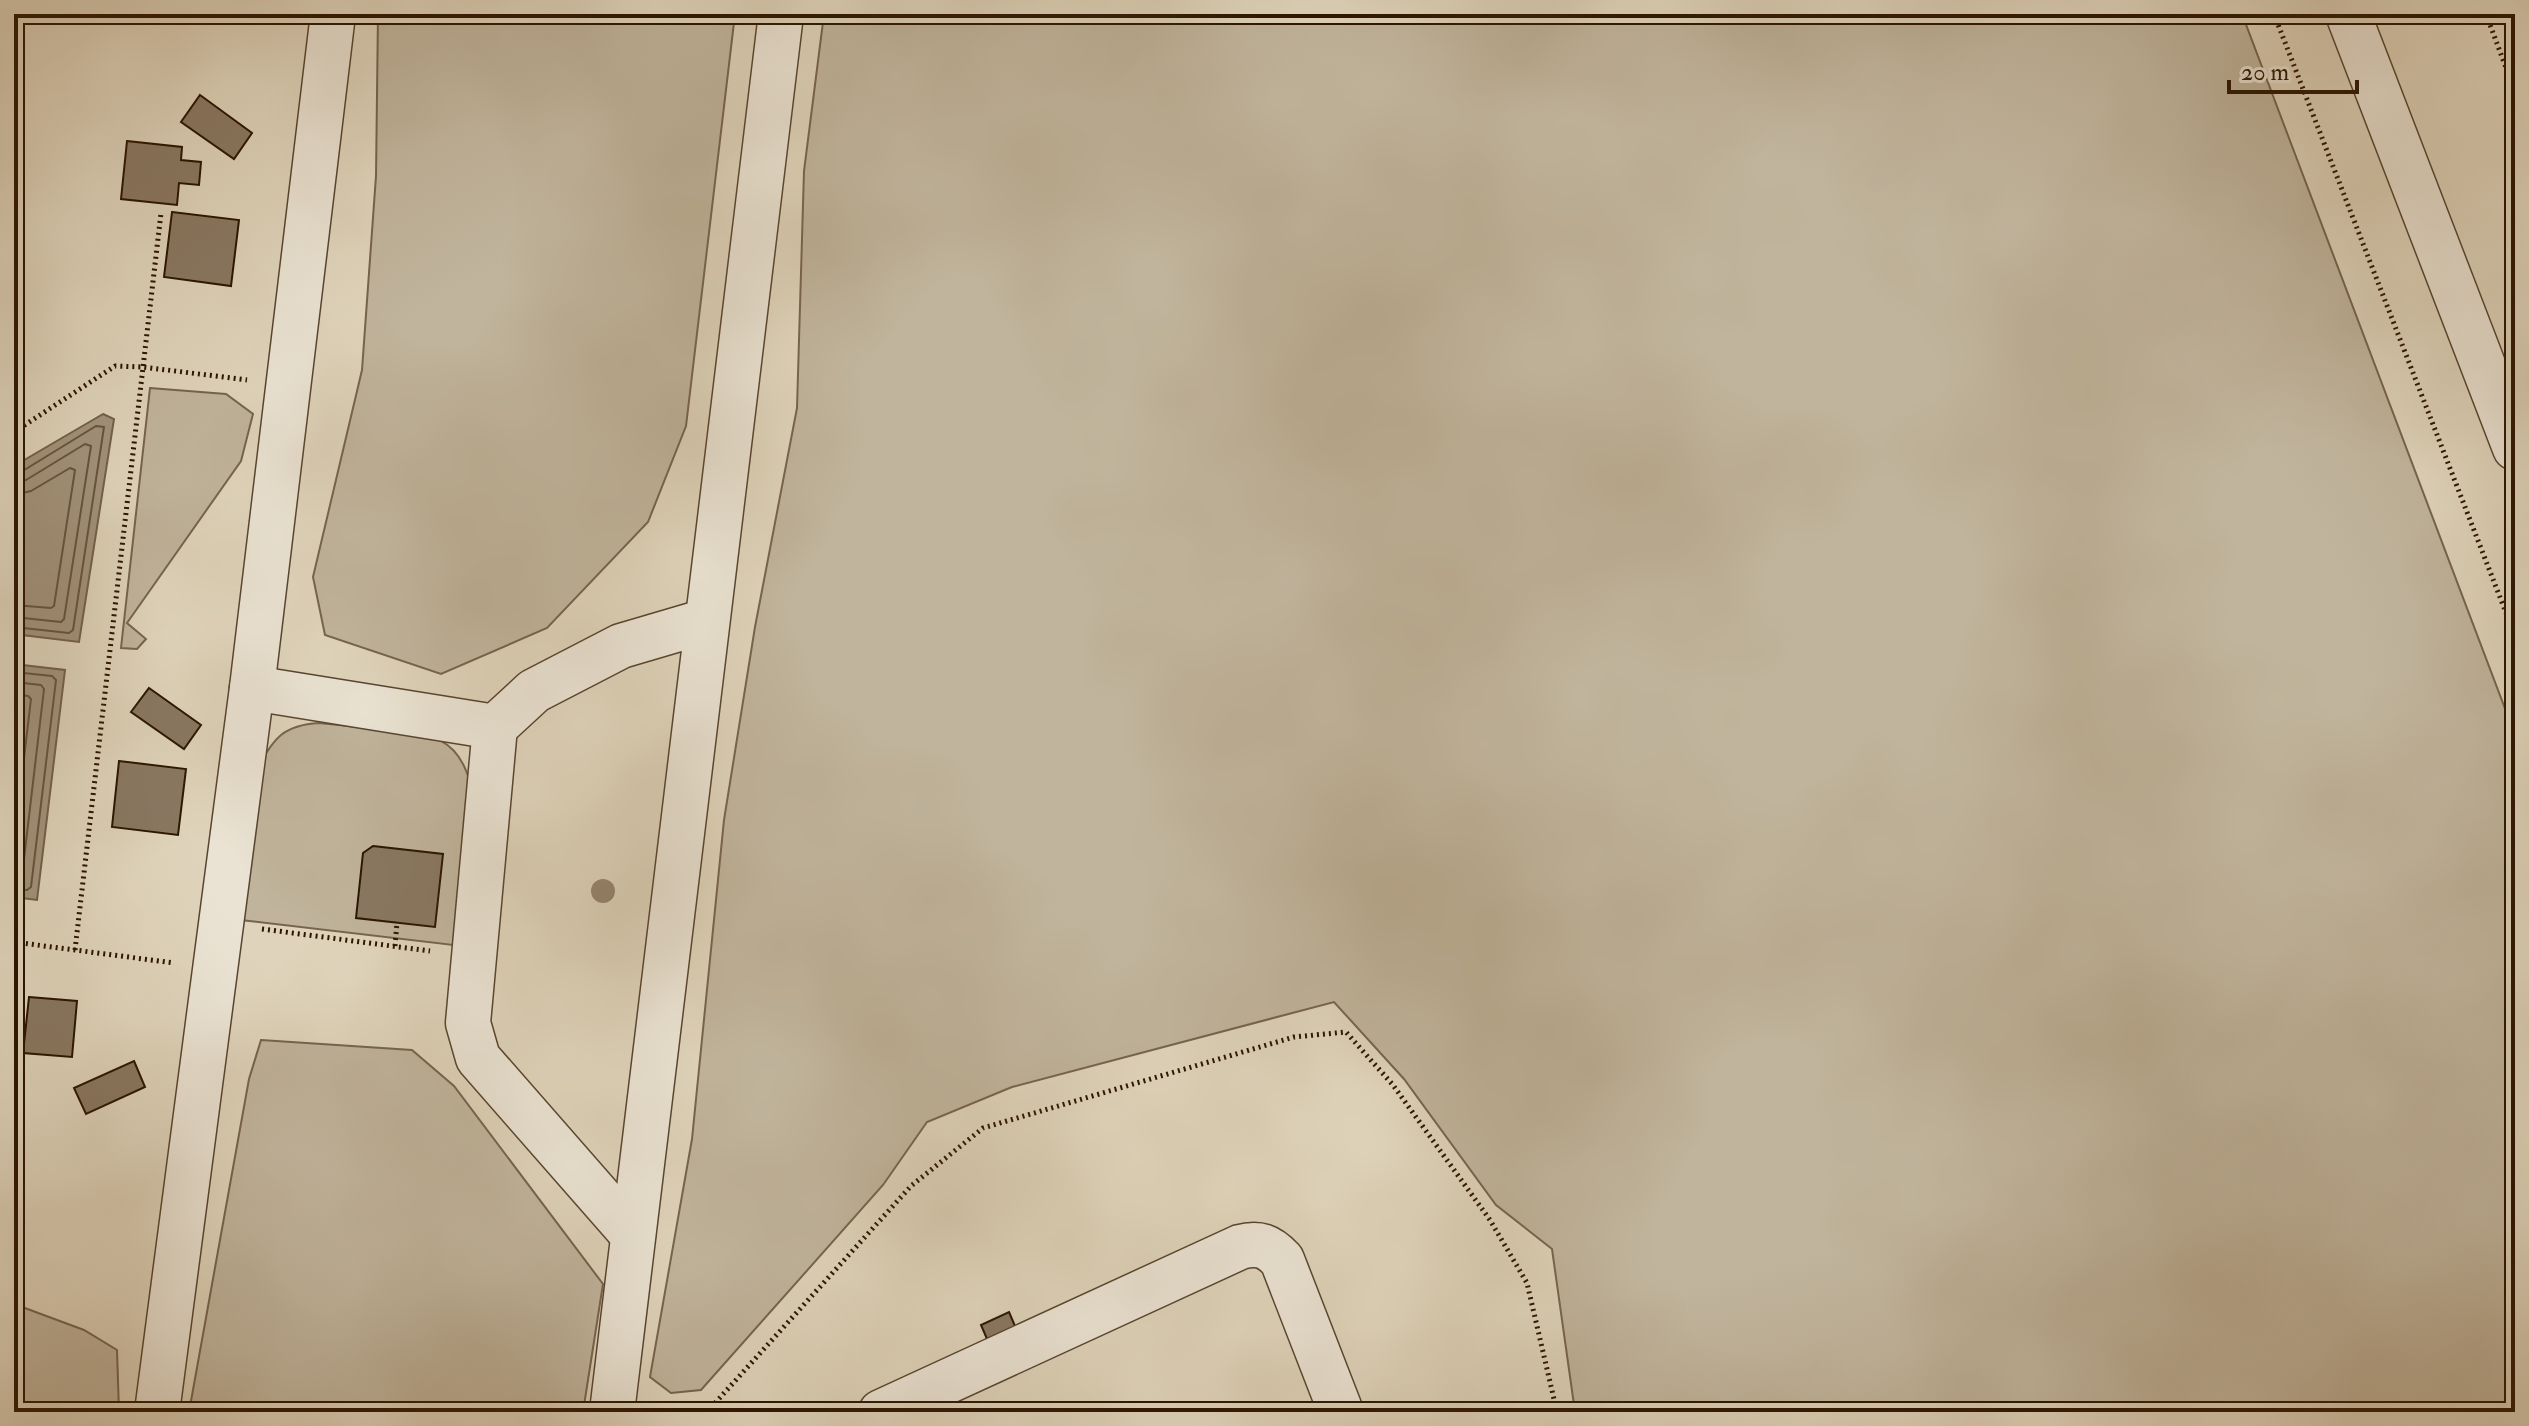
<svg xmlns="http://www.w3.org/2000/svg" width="2529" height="1426" font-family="'IM FELL Double Pica',serif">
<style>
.green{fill:#c0b49c;stroke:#76644f;stroke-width:2}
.water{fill:#a2937c;stroke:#72614b;stroke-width:2}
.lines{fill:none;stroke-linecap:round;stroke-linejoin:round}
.shore{stroke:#66543f;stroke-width:2}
.building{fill:#897862;stroke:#2b1502;stroke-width:2}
.minor-casing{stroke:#584530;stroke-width:47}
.path{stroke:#2b1502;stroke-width:5;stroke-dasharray:2 4;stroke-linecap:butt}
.minor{stroke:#eae3d3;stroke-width:44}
.tree{fill:#95856f}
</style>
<rect width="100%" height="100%" fill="#dfd4bb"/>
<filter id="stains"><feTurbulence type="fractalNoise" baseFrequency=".0025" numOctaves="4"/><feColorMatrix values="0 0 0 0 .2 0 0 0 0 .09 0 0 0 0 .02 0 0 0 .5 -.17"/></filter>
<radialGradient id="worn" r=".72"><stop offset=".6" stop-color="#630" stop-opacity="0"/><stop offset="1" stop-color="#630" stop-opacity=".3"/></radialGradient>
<g class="green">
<polygon points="378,14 735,14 686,426 648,522 547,628 441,674 325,635 313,577 362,370 376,176"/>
<polygon points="824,14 2242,14 2515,735 2515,1412 1575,1412 1552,1249 1496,1205 1404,1079 1334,1002 1012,1087 927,1122 883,1185 701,1390 671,1393 650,1377 692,1139 724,820 755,627 797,408 804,171"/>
<polygon points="150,388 226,394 253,414 241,461 127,623 146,639 137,649 121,648"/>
<path d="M319,723C342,725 365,728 387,730C432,734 459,737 471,786L453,945L241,920L258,768C273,738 284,725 319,723Z"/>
<polygon points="261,1040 412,1050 454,1086 603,1284 583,1412 189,1412 249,1079"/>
<polygon points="14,1304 84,1330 117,1350 119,1412 14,1412"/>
</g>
<g class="water">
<polygon points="103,414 114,419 79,642 14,634 14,466"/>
<polygon points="14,664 65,670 37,900 14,897"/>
</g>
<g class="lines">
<g class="shore">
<polyline points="14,473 21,472 96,426 104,427 73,630 69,633 14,627"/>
<polyline points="14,483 26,480 85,444 91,446 64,619 61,622 14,617"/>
<polyline points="14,495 31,491 70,468 75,470 54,606 51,608 14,605"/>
<polyline points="14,672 52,676 56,680 31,887 27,890 14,889"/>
<polyline points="14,682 41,685 44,689 22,876 14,879"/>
<polyline points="14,694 28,696 31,699 14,843"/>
</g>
</g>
<g class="building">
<polygon points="200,95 252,133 234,159 181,122"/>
<polygon points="127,141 182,147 181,160 201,162 199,185 179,183 177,205 121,199"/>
<polygon points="172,212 239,220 231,286 164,277"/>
<polygon points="149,688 201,725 184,749 131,712"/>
<polygon points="119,761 186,769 178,835 112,827"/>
<polygon points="373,846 443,854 435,927 356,918 363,853"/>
<polygon points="29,997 77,1001 72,1057 23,1053"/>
<polygon points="134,1061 145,1087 86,1114 74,1088"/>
<polygon points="1009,1312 1018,1333 990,1346 981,1325"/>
</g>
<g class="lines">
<g class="minor-casing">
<g id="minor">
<polyline points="2348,14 2515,448"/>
<polyline points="252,688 495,727"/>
<polyline points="633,1235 478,1058 468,1023 495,727 534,691 621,646 706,621"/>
<polyline points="157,1412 252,688 333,14"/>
<polyline points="612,1412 781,14"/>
<path d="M881,1412L1240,1247C1259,1242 1269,1246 1282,1260L1341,1412"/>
</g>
</g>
<g class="path">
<polyline points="2274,14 2515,636"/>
<polyline points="2486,14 2515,92"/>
<polyline points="14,432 115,366 143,367 247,380"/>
<polyline points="262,929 430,951"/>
<polyline points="14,942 174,963"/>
<polyline points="395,946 397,922"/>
<polyline points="75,950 161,213"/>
<polyline points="707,1412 911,1186 983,1128 1294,1037 1346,1032 1393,1085 1490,1220 1527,1283 1557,1412"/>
</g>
<use href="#minor" class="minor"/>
</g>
<circle class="tree" cx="603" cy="891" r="12"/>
<rect width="2529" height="1426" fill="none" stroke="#dfd4bb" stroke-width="48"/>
<rect x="16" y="16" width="2497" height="1394" fill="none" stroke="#2b1502" stroke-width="4"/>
<rect x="24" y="24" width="2481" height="1378" fill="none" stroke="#2b1502" stroke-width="2"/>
<path d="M2229 80v12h128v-12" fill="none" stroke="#2b1502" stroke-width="4"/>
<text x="2241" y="80" font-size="24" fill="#2b1502" stroke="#eae3d3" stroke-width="6" paint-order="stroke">20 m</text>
<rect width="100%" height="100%" filter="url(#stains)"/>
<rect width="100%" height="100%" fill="url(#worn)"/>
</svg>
